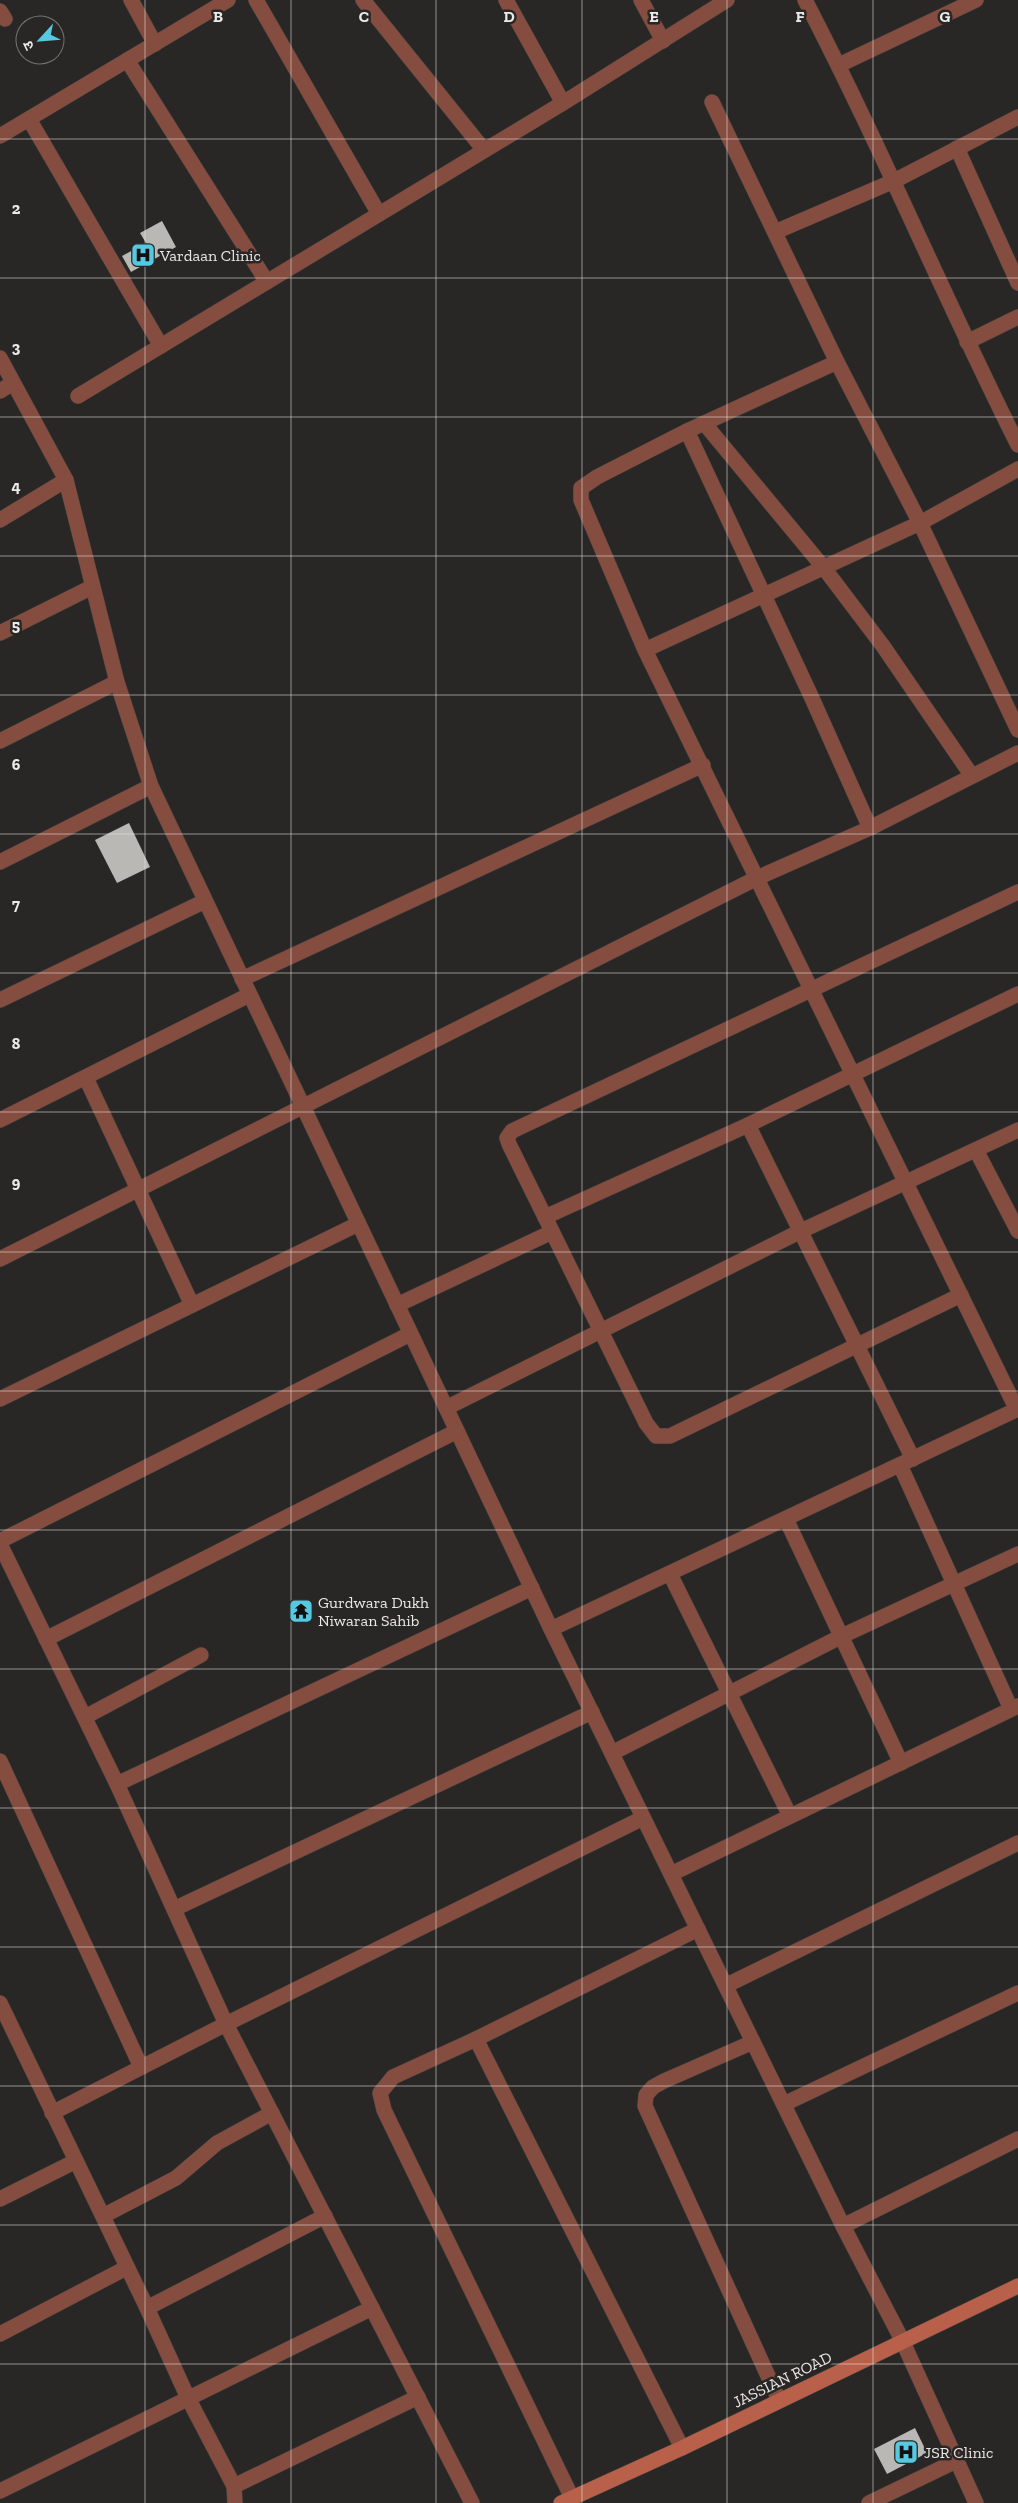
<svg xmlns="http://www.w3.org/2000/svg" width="1018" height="2503" font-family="'Zilla Slab','Noto Sans Devanagari',serif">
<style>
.building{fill:#b9b8b4}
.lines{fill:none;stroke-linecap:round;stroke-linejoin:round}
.street-casing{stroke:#444240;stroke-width:16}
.secondary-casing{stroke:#444240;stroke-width:16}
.street{stroke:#854d3f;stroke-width:15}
.secondary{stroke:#b8604a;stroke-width:15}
.grid{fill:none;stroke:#eceae9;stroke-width:1;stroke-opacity:0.55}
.labels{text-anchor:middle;stroke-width:5;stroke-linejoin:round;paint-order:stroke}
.poi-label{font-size:16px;fill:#eceae9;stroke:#292725;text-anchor:start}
.street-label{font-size:16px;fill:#eceae9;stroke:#292725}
.grid-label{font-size:16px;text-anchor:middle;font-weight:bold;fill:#eceae9;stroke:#292725;stroke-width:5;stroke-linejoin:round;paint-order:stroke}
</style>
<rect width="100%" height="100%" fill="#292725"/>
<g class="building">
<polygon points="162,221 176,247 131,272 122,256 146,243 140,233"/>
<polygon points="129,823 150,867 117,883 95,840"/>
<polygon points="915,2428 927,2453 887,2474 874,2449"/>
</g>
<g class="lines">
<g class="street-casing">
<g id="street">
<polyline points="131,0 155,44"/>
<polyline points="256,0 379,214"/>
<polyline points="363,0 484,150"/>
<polyline points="506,0 563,103"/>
<polyline points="641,0 663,41"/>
<path d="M805,0C881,146 944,298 1018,445"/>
<polyline points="0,11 5,19"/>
<polyline points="127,60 267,282"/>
<polyline points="839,65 976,0"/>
<polyline points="712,102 837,362"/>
<polyline points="29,119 161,346"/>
<polyline points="0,136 228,0"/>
<polyline points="957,148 1018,283"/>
<polyline points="775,232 894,181 1018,117"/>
<polyline points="967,342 1018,317"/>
<polyline points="0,358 66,480 0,520"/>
<polyline points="0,391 13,383"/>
<polyline points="78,396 563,103 727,0"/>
<polyline points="704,423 824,568 883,646 972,776"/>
<polyline points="1018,469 920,523 1018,730"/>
<polyline points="66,480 117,682 151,786 551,1629"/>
<polyline points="0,633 92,587"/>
<polyline points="645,650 920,523 837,362 687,431 597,477 581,488 581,500 645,650 1017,1410"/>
<polyline points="0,741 117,682"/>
<polyline points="870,828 1018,753"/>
<polyline points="0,862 151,786"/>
<polyline points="242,979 703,765"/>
<polyline points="0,1000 205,901"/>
<polyline points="86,1078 192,1305"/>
<polyline points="0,1120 249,995"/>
<polyline points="748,1125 1018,994"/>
<polyline points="976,1150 1018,1231"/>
<polyline points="545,1217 509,1144 507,1138 512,1131 1018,892"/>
<polyline points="0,1259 757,878 870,828 811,696 687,431"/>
<polyline points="397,1305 552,1232"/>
<polyline points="0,1399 358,1224"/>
<polyline points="446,1408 801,1231 1018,1130"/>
<path d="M913,1459C858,1348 803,1236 748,1125L545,1217L646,1423L656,1436H670L961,1295"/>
<polyline points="900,1465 1011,1709"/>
<polyline points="786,1519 901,1763"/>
<polyline points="0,1541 410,1334"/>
<polyline points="0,1544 117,1784"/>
<polyline points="670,1574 790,1816"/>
<polyline points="46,1639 457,1431"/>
<polyline points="85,1717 201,1655"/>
<polyline points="612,1753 842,1636 1018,1554"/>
<polyline points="0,1761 141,2067"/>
<polyline points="671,1874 1018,1706"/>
<polyline points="174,1909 592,1712"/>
<polyline points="727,1985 1018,1843"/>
<polyline points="0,2003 147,2308 188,2398 234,2486"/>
<polyline points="476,2039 682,2448"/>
<polyline points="753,2042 664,2081 653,2087 646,2095 645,2106 779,2400"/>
<polyline points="784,2104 1018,1993"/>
<polyline points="52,2113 226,2024 117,1784 532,1588"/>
<polyline points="0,2199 76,2161"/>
<polyline points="103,2216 176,2178 217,2143 272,2113"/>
<polyline points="843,2226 1018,2139"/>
<polyline points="147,2308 325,2216"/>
<polyline points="0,2334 126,2268"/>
<polyline points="0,2491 372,2308"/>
<polyline points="572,2498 384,2110 380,2093 393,2077 476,2039 698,1929"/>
<polyline points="235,2503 234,2486 418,2397"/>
<polyline points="472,2503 226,2024 643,1818"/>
<polyline points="869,2503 956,2461"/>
<polyline points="976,2503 902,2340 843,2226 551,1629 1018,1409"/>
</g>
</g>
<g class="secondary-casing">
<polyline id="secondary" points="561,2503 682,2448 1018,2286"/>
</g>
<use href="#street" class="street"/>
<use href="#secondary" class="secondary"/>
</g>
<path class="grid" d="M145,0V2503M291,0V2503M436,0V2503M582,0V2503M727,0V2503M873,0V2503M0,139H1018M0,278H1018M0,417H1018M0,556H1018M0,695H1018M0,834H1018M0,973H1018M0,1112H1018M0,1252H1018M0,1391H1018M0,1530H1018M0,1669H1018M0,1808H1018M0,1947H1018M0,2086H1018M0,2225H1018M0,2364H1018"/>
<defs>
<g id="hospital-square" transform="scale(1.25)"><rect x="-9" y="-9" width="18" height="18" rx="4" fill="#56c9e0" stroke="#292725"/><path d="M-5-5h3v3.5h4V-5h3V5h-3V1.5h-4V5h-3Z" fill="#111"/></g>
<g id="temple-square" transform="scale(1.25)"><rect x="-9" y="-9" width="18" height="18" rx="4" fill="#56c9e0" stroke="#292725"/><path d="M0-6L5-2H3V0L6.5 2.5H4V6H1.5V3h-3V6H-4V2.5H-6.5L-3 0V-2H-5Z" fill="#111"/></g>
</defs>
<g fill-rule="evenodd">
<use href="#hospital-square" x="143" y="255"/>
<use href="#temple-square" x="301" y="1611"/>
<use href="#hospital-square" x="906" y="2452"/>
</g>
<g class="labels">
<g class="poi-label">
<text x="160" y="261">Vardaan Clinic</text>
<text x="318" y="1608">Gurdwara Dukh<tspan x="318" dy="18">Niwaran Sahib</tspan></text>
<text x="924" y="2458">JSR Clinic</text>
</g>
<g class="street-label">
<text transform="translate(782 2379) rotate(-26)" y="6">JASSIAN ROAD</text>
</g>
</g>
<g class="grid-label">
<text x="218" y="22">B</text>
<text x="364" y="22">C</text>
<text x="509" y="22">D</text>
<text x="654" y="22">E</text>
<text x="800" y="22">F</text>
<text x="945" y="22">G</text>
<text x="16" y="214">2</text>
<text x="16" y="353">3</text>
<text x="16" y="492">4</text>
<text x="16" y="631">5</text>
<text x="16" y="770">6</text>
<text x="16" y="910">7</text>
<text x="16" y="1049">8</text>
<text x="16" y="1188">9</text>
</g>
<g transform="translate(40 40) rotate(244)"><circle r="24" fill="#292725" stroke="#777573"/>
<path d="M0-4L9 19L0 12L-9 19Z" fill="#56c9e0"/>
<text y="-8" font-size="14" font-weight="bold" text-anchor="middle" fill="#eceae9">उ</text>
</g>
</svg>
